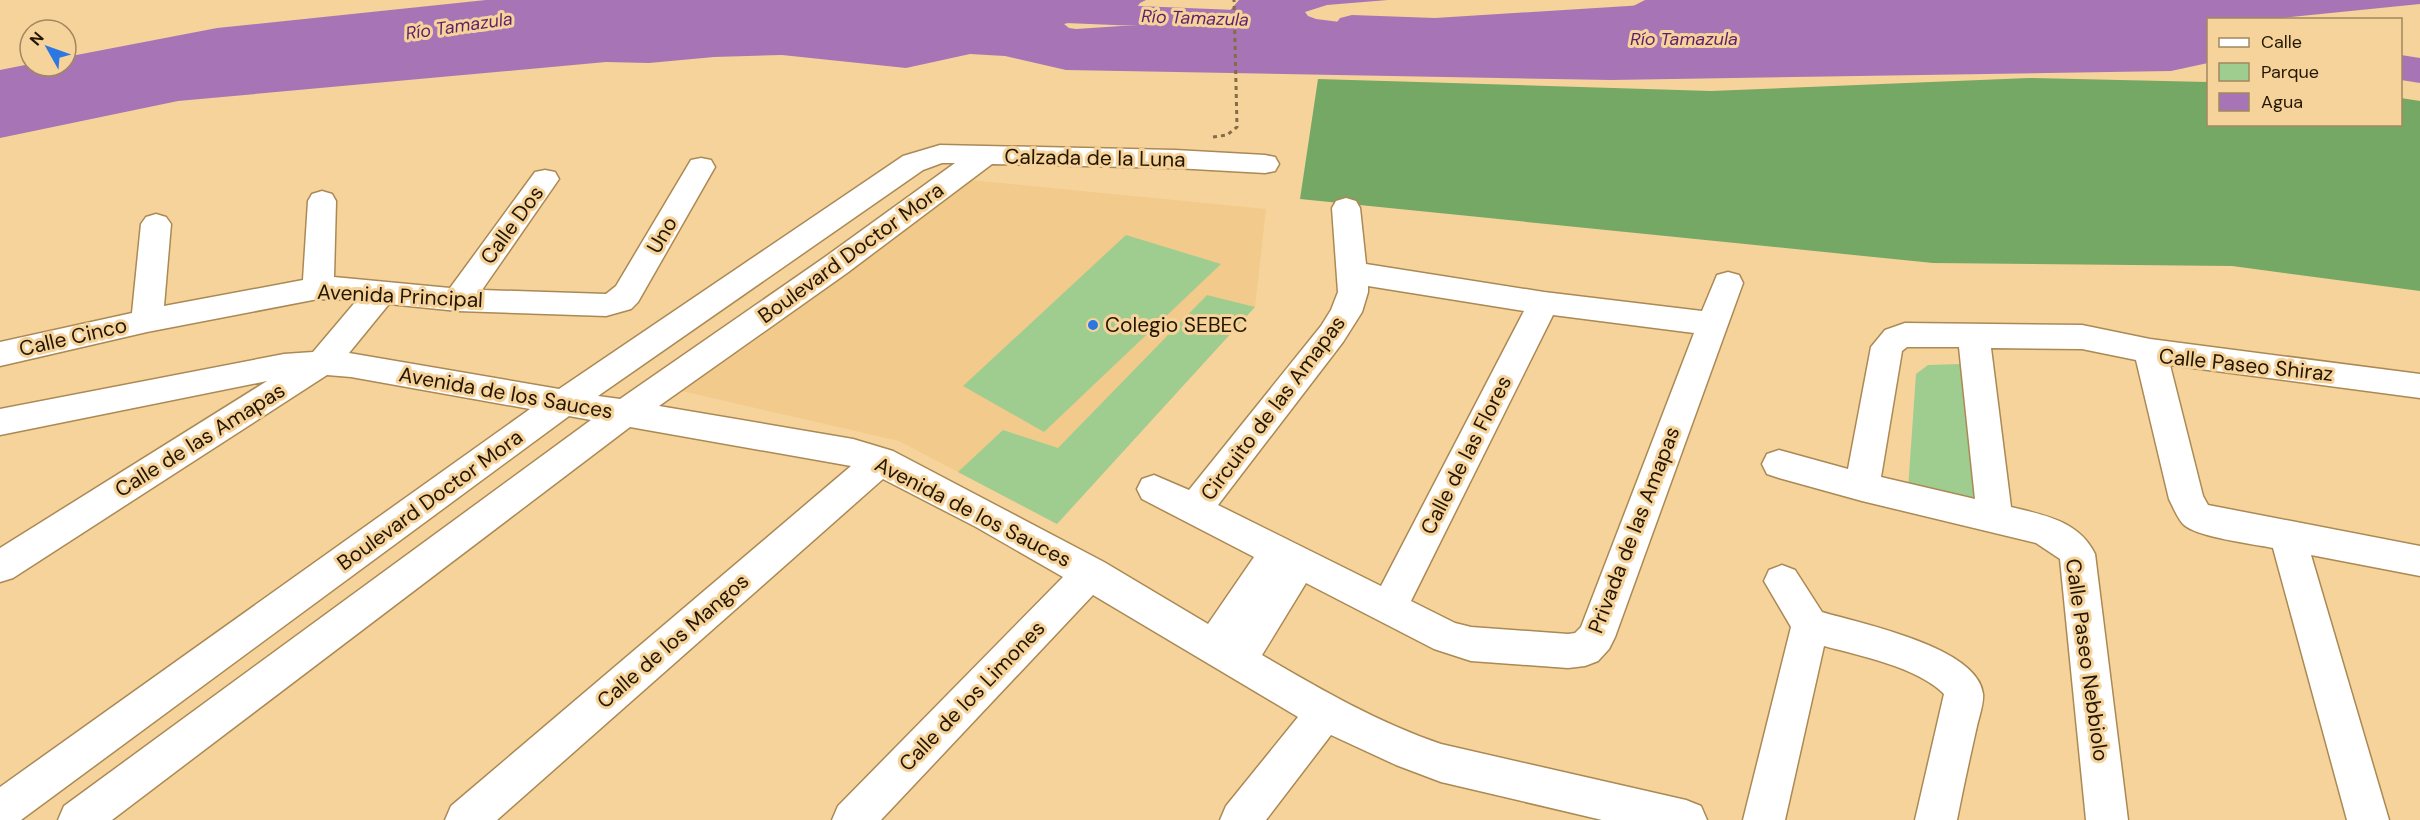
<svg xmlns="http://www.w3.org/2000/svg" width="2420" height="820" font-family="'DM Sans',sans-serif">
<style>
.built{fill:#f2ca8b}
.green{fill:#9fcd90}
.forest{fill:#75a865}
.water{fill:#a775b6}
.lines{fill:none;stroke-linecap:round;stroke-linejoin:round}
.river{fill:#a775b6;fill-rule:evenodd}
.minor-casing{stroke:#ab8954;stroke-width:3}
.path{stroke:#836c47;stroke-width:3;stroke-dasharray:4 4;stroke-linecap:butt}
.minor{fill:#fff;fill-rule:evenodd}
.poi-dot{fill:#2d77e3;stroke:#f6d39b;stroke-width:2}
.labels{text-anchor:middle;stroke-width:6;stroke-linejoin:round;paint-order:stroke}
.far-water-label{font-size:18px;font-style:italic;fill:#5e1f6e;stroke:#f6d39b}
.street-label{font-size:21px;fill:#241702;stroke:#f6d39b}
.poi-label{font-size:21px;fill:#241702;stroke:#f6d39b;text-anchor:start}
</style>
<rect width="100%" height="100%" fill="#f6d39b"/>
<polygon class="built" points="959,179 1266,209 1255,307 1057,524 899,441 673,389"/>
<g class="green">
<polygon points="1126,235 1221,264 1044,432 963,386"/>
<polygon points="1207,295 1255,307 1057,524 958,472 1003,430 1058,448"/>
<polygon points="1960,364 1971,372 1995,509 1908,489 1916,374 1928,365"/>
</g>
<polygon class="forest" points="2029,78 2208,82 2208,124 2400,124 2401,98 2420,101 2420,291 2232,266 1933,263 1300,199 1318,79 1711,91"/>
<g class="water">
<polygon points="486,0 1146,0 1140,3 1134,11 1114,11 1064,24 1069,28 1076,29 1121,26 1211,26 1228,13 1239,0 1388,0 1327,5 1305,12 1308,16 1316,19 1340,22 1437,30 1579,27 1600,23 1645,0 2420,0 2420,4 2272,19 2208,20 2208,63 2171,71 1611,80 1066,70 1005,56 970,54 906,68 782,55 714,57 649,63 606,62 178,101 0,138 0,70 30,64 66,66 66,57 217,28"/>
<polygon points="2401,55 2420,58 2420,83 2401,80"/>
</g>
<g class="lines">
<g class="river">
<polygon points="1041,2 1283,12 1295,15 1300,22 1295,29 1283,32 1041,22 1029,19 1024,12 1029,5"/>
<polygon points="1676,3 1688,6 1693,13 1688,20 1676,23 1435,38 1352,35 1340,32 1335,25 1340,18 1352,15 1435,18"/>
</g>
<g class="minor-casing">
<g id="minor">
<path d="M940,145L1175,150L1265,155L1275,157L1279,164L1275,171L1265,173L1175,168L992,164L847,273L659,406L853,439L893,451L1104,562L1208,624L1254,557L1142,499L1137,489L1142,479L1154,475L1189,490L1321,326L1331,310L1338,292L1332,208L1336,201L1346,198L1356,201L1360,208L1366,264L1544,292L1702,311L1717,275L1728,272L1739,275L1743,283L1615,637L1609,649L1598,661L1585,666L1568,668L1471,661L1434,649L1306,583L1262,655C1320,689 1377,722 1441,744L1686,800L1701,806L1707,820H1602L1441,782L1396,765L1331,735L1266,820H1220L1226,806L1298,717L1093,595L881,820H832L838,806L1063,577L976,527L883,479L497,820H445L451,806L851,466L630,427L112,820H58L64,806L591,420L569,416L21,820H0V787L530,409L351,377L327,375L13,578L0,582V548L267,381L0,435V409L284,354L313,352L357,300L318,299L147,332L0,366V342L132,313L141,224L146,217L156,214L166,217L171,224L164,306L303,280L308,201L312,194L322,191L332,194L336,201L334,277L450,288L535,172L545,170L555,172L559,179L482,290L606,294L616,286L691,160L701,158L711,160L715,167L638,302L631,309L606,316L458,311L389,304L349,353L559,389L903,156ZM942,163H955L825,257L620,399L598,396L923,170ZM1368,286L1524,311L1381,586L1218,505L1343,342L1362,312L1368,292ZM1553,315L1694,333L1581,627L1575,633L1568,634L1471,627L1455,623L1411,601Z"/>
<path d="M1905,323L2082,325L2150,339L2420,374V398L2170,365L2203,496L2208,505L2420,546V576L2311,555L2389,820H2347L2273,548C2254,544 2195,537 2183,524C2177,517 2173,507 2169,499L2136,360L2082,349L1991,348L2011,507C2044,515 2079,521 2095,554L2128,820H2086L2060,559L2036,543L1862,501L1779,478L1767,474L1762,464L1767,454L1779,450L1848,469L1871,347L1885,330ZM1907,347H1959L1975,499L1881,477L1902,351Z"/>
<path d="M1782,565L1795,570L1822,612C1862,624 1978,647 1983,694C1984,703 1979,717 1977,726C1970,757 1963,789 1957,820H1915L1944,694C1917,667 1861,656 1824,646L1785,820H1743L1791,627L1764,581L1769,570Z"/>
</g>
</g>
<polyline class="path" points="1213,137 1227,135 1237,127 1234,0"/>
<use href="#minor" class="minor"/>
</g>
<circle class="poi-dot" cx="1093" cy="325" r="6"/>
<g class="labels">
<g class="far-water-label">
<text transform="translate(1195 18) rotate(2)" y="6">Río Tamazula</text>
<text transform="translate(459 26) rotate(-8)" y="6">Río Tamazula</text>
<text x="1684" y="45">Río Tamazula</text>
</g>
<g class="street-label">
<text transform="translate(1095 158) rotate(1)" y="7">Calzada de la Luna</text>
<text transform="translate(512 225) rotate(-54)" y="7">Calle Dos</text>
<text transform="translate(662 235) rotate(-60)" y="7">Uno</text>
<text transform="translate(851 253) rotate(-36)" y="7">Boulevard Doctor Mora</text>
<text transform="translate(400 296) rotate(3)" y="7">Avenida Principal</text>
<text transform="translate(73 337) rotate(-13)" y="7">Calle Cinco</text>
<text transform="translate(2246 365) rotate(6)" y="7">Calle Paseo Shiraz</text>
<text transform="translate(506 393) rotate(10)" y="7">Avenida de los Sauces</text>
<text transform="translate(1273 408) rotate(-53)" y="7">Circuito de las Amapas</text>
<text transform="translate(200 440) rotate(-32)" y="7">Calle de las Amapas</text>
<text transform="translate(1466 455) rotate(-63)" y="7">Calle de las Flores</text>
<text transform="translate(430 500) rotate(-36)" y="7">Boulevard Doctor Mora</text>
<text transform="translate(973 512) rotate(27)" y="7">Avenida de los Sauces</text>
<text transform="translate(1634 530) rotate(-69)" y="7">Privada de las Amapas</text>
<text transform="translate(673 641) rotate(-41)" y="7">Calle de los Mangos</text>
<text transform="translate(2087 660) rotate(82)" y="7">Calle Paseo Nebbiolo</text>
<text transform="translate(972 696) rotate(-46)" y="7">Calle de los Limones</text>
</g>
<g class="poi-label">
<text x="1105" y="332">Colegio SEBEC</text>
</g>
</g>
<rect x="2207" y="18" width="195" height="108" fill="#f6d39b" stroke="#a2885e" stroke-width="1.5"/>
<rect x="2219" y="38" width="30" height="9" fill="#ffffff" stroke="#a2885e" stroke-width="1.5"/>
<text x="2261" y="48" font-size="18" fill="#241702">Calle</text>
<rect x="2219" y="63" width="30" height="18" fill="#9fcd90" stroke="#a2885e" stroke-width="1.5"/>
<text x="2261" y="78" font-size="18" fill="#241702">Parque</text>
<rect x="2219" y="93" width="30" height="18" fill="#a775b6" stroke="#a2885e" stroke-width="1.5"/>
<text x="2261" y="108" font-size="18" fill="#241702">Agua</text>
<g transform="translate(48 48) rotate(310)"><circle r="28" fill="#f6d39b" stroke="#a2885e" stroke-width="1.5"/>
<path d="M0-4.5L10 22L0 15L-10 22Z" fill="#2d77e3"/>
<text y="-9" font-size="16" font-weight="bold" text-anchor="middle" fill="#241702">N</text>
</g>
</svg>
